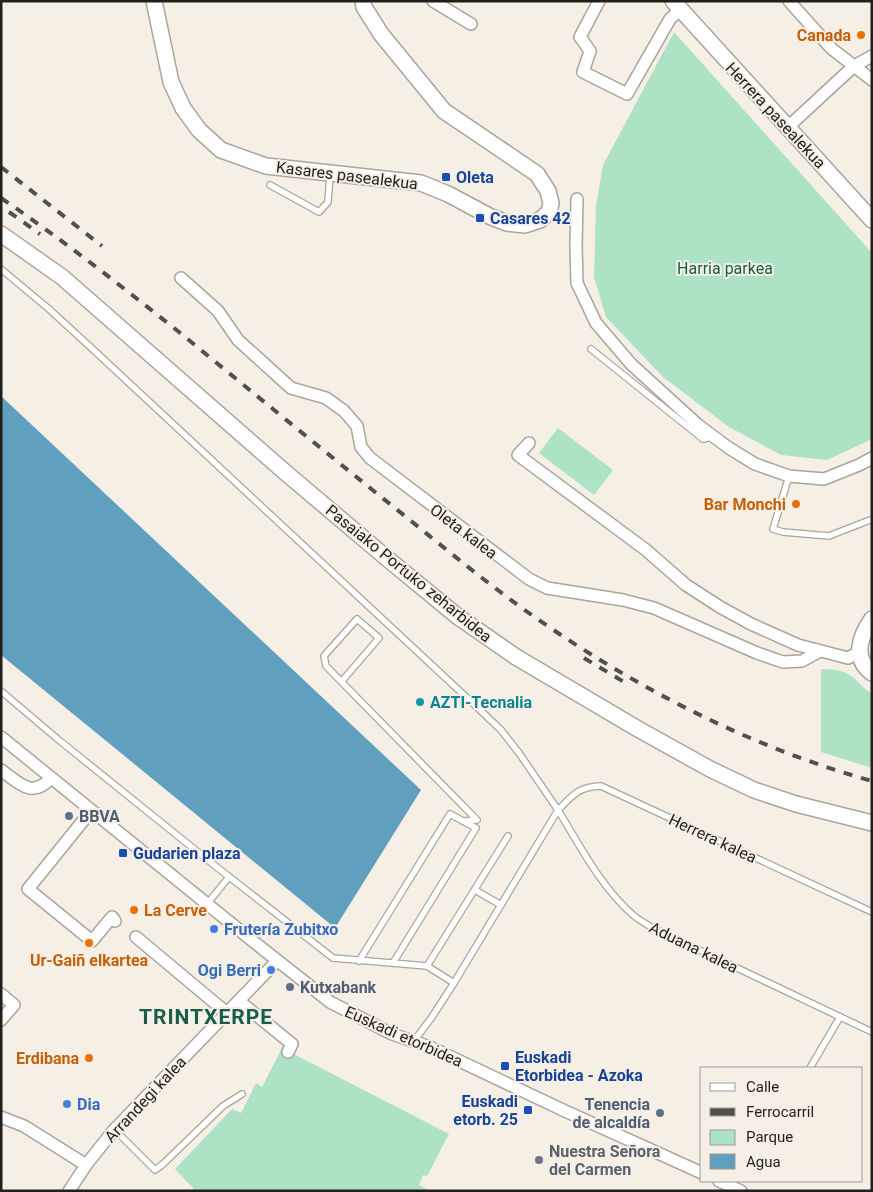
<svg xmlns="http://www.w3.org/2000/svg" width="873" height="1192" font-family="Roboto,sans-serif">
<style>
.green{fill:#ade2c4}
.water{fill:#60a0be}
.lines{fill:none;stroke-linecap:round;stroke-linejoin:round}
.lane-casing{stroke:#aaa59c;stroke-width:8}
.street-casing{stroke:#aaa59c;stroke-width:14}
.secondary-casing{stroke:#aaa59c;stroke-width:18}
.lane{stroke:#fff;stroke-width:5.5}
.street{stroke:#fff;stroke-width:11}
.secondary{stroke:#fff;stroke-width:15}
.rail{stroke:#52504a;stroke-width:4;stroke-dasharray:9 9;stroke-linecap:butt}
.food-dot{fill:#e8710a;stroke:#f5efe6;stroke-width:2}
.transit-dot{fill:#1a4fb4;stroke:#f5efe6;stroke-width:2}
.culture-dot{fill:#0f9aa8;stroke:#f5efe6;stroke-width:2}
.service-dot{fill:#5c6f8a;stroke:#f5efe6;stroke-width:2}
.shop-dot{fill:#3f7fe0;stroke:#f5efe6;stroke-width:2}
.worship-dot{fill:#6b7280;stroke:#f5efe6;stroke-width:2}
.labels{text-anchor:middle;stroke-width:4;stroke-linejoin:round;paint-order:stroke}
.food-label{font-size:16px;font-weight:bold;fill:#c56008;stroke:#f5efe6;text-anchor:end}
.street-label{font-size:16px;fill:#211f1b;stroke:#f5efe6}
.transit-label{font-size:16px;font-weight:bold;fill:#164399;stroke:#f5efe6;text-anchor:start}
.park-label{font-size:16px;fill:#185f3f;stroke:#f5efe6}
.culture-label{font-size:16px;font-weight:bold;fill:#0d838f;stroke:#f5efe6;text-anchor:start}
.service-label{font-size:16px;font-weight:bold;fill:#4e5e75;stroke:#f5efe6;text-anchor:start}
.shop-label{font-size:16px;font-weight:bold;fill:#366cbe;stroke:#f5efe6;text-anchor:start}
.worship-label{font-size:16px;font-weight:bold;fill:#5b616d;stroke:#f5efe6;text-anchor:start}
.district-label{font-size:21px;font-weight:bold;letter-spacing:1px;fill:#185e46;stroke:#f5efe6}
</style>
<rect width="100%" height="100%" fill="#f5efe6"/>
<g class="green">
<polygon points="674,32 872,253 872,439 827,460 781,455 729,427 663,377 606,317 594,277 596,206 603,165"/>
<polygon points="558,428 613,470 594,495 539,453"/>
<path d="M821,669C833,669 843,670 853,677C860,683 863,689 872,693V768L821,752Z"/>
<polygon points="282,1048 449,1134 427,1176 423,1175 419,1185 426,1189 425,1191 193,1191 194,1189 175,1169 232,1109 241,1113 256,1083 262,1087"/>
</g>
<polygon class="water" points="1,396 421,790 335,928 1,655"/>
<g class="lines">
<g class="lane-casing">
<g id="lane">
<polyline points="270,185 319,212 328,202 330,175"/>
<polyline points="1,269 49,309 99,355 479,709 501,730 519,753 558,810 454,983 432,1017 414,1041"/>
<polyline points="591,349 703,439 712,437"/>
<polyline points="789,476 773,529 783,532 829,536 870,520"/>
<polyline points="342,681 379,638 357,619 324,656 326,666 477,820 463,821"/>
<polyline points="1,691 60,741 209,861 333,958 427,966 454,983"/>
<polyline points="475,890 501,905"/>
<polyline points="207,904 229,877"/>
<path d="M872,912L601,786C578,787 573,795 558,810C580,846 601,887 633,915C639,920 646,924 653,928L872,1032"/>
<polyline points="359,961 450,814 476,828 393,963"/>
<polyline points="427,966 508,836"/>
<polyline points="810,1068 840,1017"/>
<polyline points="113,1131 121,1136 155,1170 163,1164 223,1106 242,1094"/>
</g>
</g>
<g class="street-casing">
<g id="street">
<polyline points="433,1 471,24"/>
<polyline points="599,1 580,37 590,51 583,72 627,94 670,19 681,9"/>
<polyline points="789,1 832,49 872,80"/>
<polyline points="788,127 854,66 872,56"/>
<polyline points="577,199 576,246 577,283 596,323 631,364 698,425 729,448 755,464 789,476 824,479 859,465 872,458"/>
<polyline points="181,278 218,311 238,340 291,388 326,398 344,411 357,426 361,447 370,458 529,579 547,588 623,600 654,608 757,653 783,662 802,661 820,651"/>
<polyline points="529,443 518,455 646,550 686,585 720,607 751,624 798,645 848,658 859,652"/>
<polyline points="1,737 254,942 330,1002 392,1034 430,1047 565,1111 702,1173"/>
<path d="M1,770C19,783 32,799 51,778"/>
<polyline points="91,811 28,889 92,941 112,917 115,921"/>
<polyline points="136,937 227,1013"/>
<polyline points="1,994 14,1005 1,1020"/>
<polyline points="239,1001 292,1044 288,1052"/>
<polyline points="1,1117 24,1126 86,1165"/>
<polyline points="719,1181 741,1191"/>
<polyline points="69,1191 86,1165 113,1131 277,961"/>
</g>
</g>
<g class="secondary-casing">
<g id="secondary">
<polyline points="154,1 171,82 183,108 199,130 221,150 266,166 421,183 448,194 491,217 507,223 525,225 540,220 549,212 551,203 548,191 537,174 444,111 381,34 364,7 363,1"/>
<polyline points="673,1 872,220"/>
<polyline points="1,234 62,277 286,473 383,555 457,616 516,657 638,729 710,769 754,790 796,804 872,823"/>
<path d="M872,619C860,636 852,658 872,673"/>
</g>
</g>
<use href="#lane" class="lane"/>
<use href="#street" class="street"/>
<use href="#secondary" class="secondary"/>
<g class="rail">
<polyline points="1,167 102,246"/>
<path d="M1,198C63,240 121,286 179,332C246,387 313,442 380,496C429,535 476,575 526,611C632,686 747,746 872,781"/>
<polyline points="9,212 40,234"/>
<polyline points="584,658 629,685"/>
</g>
</g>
<g class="food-dot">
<circle cx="861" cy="35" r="5"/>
<circle cx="796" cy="504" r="5"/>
<circle cx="134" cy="910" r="5"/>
<circle cx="89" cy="943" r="5"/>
<circle cx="89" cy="1058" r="5"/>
</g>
<g class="transit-dot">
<rect x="441" y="172" width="10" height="10" rx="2.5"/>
<rect x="475" y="213" width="10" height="10" rx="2.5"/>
<rect x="118" y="848" width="10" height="10" rx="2.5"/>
<rect x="500" y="1061" width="10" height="10" rx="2.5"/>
<rect x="523" y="1105" width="10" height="10" rx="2.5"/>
</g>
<circle class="culture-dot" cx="420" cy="702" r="5"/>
<g class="service-dot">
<circle cx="69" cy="816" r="5"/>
<circle cx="290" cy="987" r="5"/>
<circle cx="660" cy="1113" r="5"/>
</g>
<g class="shop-dot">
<circle cx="214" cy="929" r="5"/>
<circle cx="271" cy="970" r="5"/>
<circle cx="67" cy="1104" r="5"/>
</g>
<circle class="worship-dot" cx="539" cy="1160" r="5"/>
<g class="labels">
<g class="food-label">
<text x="851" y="41">Canada</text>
<text x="786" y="510">Bar Monchi</text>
<text x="144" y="916" text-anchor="start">La Cerve</text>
<text x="89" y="966" text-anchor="middle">Ur-Gaiñ elkartea</text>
<text x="79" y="1064">Erdibana</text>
</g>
<g class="street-label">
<text transform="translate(776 115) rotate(47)" y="6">Herrera pasealekua</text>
<text transform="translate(347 175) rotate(7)" y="6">Kasares pasealekua</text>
<text transform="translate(464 531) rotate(37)" y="6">Oleta kalea</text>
<text transform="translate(409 573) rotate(39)" y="6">Pasaiako Portuko zeharbidea</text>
<text transform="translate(713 838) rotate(25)" y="6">Herrera kalea</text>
<text transform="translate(694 947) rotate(26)" y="6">Aduana kalea</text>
<text transform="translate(404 1036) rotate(24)" y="6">Euskadi etorbidea</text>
<text transform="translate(145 1099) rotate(-47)" y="6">Arrandegi kalea</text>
</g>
<g class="transit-label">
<text x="456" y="183">Oleta</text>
<text x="490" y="224">Casares 42</text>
<text x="133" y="859">Gudarien plaza</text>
<text x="515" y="1063">Euskadi<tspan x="515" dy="18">Etorbidea - Azoka</tspan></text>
<text x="518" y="1107" text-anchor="end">Euskadi<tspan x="518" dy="18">etorb. 25</tspan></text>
</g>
<g class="park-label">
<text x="725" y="274">Harria parkea</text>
</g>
<g class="culture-label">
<text x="430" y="708">AZTI-Tecnalia</text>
</g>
<g class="service-label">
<text x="79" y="822">BBVA</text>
<text x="300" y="993">Kutxabank</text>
<text x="650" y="1110" text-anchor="end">Tenencia<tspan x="650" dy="18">de alcaldía</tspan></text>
</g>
<g class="shop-label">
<text x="224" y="935">Frutería Zubitxo</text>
<text x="261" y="976" text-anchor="end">Ogi Berri</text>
<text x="77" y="1110">Dia</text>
</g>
<g class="worship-label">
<text x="549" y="1157">Nuestra Señora<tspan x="549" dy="18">del Carmen</tspan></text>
</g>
<g class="district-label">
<text x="206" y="1024">TRINTXERPE</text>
</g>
</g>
<rect width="873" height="1192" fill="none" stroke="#211f1b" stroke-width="5"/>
<rect x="700" y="1067" width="162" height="115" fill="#f5efe6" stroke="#a09c95"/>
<rect x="710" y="1083" width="25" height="8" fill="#ffffff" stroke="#a09c95"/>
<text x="746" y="1092" font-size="15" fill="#211f1b">Calle</text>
<rect x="710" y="1108" width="25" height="8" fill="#52504a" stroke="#a09c95"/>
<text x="746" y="1117" font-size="15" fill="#211f1b">Ferrocarril</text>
<rect x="710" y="1130" width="25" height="15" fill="#ade2c4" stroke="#a09c95"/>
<text x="746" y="1142" font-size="15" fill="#211f1b">Parque</text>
<rect x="710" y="1154" width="25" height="15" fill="#60a0be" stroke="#a09c95"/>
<text x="746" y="1167" font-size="15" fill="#211f1b">Agua</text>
</svg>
